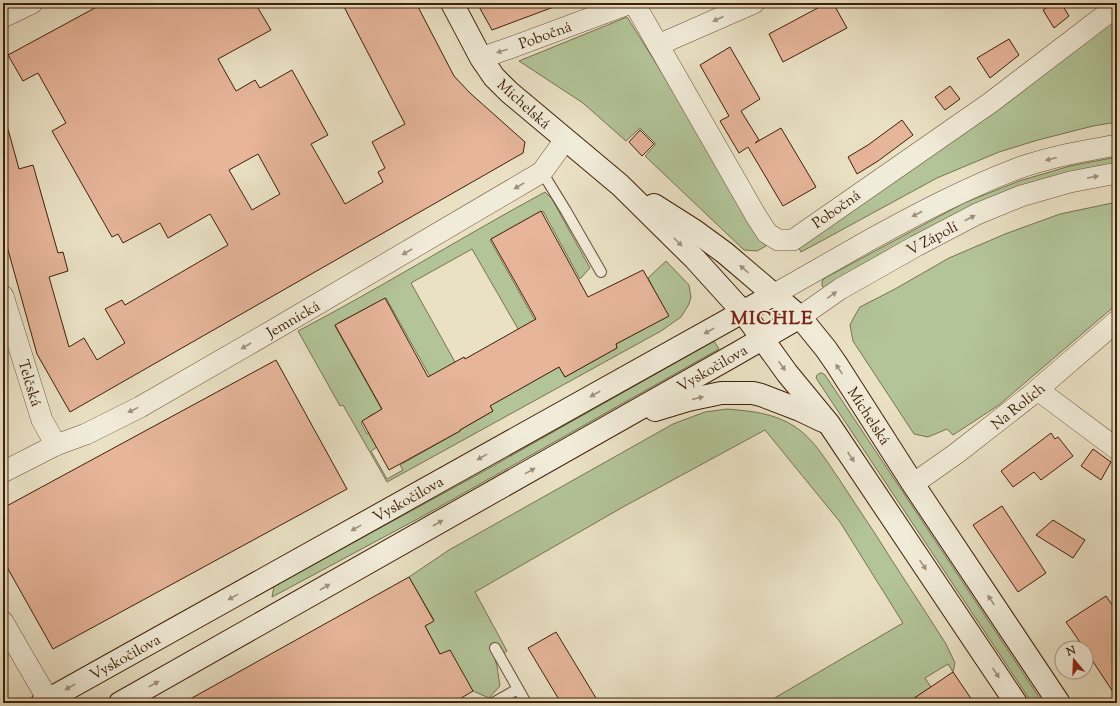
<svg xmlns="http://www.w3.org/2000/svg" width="1120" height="706" font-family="'Sorts Mill Goudy',serif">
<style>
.green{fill:#b2c498;stroke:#787250}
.building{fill:#e6b59a;stroke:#3f2008;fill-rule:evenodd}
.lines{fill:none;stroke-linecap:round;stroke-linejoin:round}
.lane-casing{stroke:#6a5037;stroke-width:12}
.street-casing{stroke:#6a5037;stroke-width:22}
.secondary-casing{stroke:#3f2008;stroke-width:24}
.lane{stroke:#f1ecd9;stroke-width:10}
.street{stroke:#f1ecd9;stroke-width:21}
.secondary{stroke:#f1ecd9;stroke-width:22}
.oneway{fill:#a1907b}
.labels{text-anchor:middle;stroke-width:3.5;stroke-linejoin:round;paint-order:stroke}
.street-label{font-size:15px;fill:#3f2008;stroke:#f1ecd9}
.district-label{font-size:19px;font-weight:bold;letter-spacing:1px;fill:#7a1f14;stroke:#f1ecd9}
</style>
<rect width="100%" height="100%" fill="#eae1c5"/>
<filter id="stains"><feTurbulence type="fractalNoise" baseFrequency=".005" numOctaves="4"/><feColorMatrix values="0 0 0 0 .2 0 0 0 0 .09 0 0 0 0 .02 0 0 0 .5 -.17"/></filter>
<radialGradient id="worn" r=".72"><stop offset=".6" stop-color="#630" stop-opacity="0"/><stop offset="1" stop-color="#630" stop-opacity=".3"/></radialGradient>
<g class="green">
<polygon points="1117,14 1117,122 1093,126 1038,140 999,152 937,178 814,245 801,252 797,244"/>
<polygon points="627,17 654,60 766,246 757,251 744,250 645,156 656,144 640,128 626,141 583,103 519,61"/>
<polygon points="1117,157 1117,167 825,288 822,286 822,281 825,278 964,203 1019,181 1070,166"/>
<path d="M545,192L552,199L590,268L580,279L543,211L490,240L536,322L525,341L472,249L411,283L455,362L432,380L386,298L338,323V324L335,326L382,410L371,415L361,423L367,434L369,433L377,447L371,451L387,479L403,470L400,465L460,431V430L493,411L489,404L559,367L565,377L617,348L616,344L668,316L648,278L666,261L689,285L691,297L689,304L681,317L661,331L387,482L343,405L340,406L298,331C382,287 462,237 545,192Z"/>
<polygon points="1117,202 1117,304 999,405 953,435 947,429 928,437 914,434 853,341 850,325 854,317 860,307 895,289 949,258 1005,234 1060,214"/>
<polygon points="714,341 719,349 425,515 272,597 274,586 486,470"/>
<polygon points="820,373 822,373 825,375 1043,703 1032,703 816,378 817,375"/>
<path d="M727,409C751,411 773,413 794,426C814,439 825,459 839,479C850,496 862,514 874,532C897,569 922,606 946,644L955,663L953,672L948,664L925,678L931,687L907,703H766L903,623L840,522L765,430L623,507L475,592L507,651L495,659L497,666L500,686L489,698L473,691L440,654L425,626L434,620L409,577L449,550L673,424L705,412Z"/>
</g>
<g class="building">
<path d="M104,3H255L271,30L218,59L236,91L255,80L260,88L292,70L328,135L311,144L345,204L383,182L378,172L385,168L372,142L405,124L342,3H416L454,76L470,93L525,142L523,153L70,412L37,354L3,232V130L8,129L19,169L33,165L58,253L63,252L68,271L49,277L69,347L84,338L97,360L125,343L105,309L122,300L125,305L228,245L210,214L168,238L160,223L123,243L118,234L112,237L52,131L66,123L38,73L23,81L8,55ZM258,154L280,194L252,210L229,170Z"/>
<polygon points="477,3 558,3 559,5 492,30"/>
<polygon points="827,3 833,3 847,28 783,62 769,34"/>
<polygon points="1054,3 1061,3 1069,16 1054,28 1043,10"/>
<polygon points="1009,39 1019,55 990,78 977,58"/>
<polygon points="730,47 760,99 741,111 759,140 755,143 781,128 816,187 783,206 748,147 739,153 720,121 729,116 700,65"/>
<polygon points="950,86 960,99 945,110 935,97"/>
<polygon points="902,120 913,135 878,161 857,174 848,157 868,145"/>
<polygon points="640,130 654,144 642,156 629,142"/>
<polygon points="541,211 588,297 643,270 669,316 616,344 617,348 565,377 559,367 490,406 493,411 460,430 460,431 389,470 362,421 382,409 335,325 385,298 428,377 464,357 465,359 536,319 491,239"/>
<polygon points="276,360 347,489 53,649 3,560 3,508"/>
<polygon points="1051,433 1055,439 1058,437 1073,456 1041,480 1034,472 1013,487 1001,471"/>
<polygon points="1093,449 1111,462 1101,480 1081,466"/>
<polygon points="1002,506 1046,573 1018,592 973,525"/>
<polygon points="1053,520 1085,540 1073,558 1036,535"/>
<polygon points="409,577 434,621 425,626 440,654 450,650 473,691 453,703 183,703"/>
<polygon points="1106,596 1117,612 1117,698 1086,651 1086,648 1084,648 1066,622"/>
<polygon points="556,632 599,703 561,703 528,648"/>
<polygon points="953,672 974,703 907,703"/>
</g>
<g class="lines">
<g class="lane-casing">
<g id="lane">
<polyline points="542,172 566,211 601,272"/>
<polyline points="495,648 526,703"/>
<polyline points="493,703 518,689"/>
</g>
</g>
<g class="street-casing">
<g id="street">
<polyline points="634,3 756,216 767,233 778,240 793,240 990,103 1117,6"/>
<polyline points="3,17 32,3"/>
<polyline points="658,45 754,3"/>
<polyline points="481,58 507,49 631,3"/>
<path d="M773,295C804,277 835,260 866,242C915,215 964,189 1016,169C1049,157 1083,151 1117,145"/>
<polyline points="3,296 42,420 56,445"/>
<polyline points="800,317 840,289 916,246 977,214 1021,196 1070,182 1117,173"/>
<polyline points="1038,390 1117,449"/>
<polyline points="3,472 56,445 86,434 140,407 270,332 542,172 565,140"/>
<polyline points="913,484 957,453 1030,396 1117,321"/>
<polyline points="3,622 50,703"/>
</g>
</g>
<g class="secondary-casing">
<g id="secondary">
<polyline points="452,3 481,58 494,77 509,92 620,185 695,259 743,312 787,373 829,424 1016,703"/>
<polyline points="654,205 695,231 725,253 800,317 826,349 837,365 913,484 1059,703"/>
<polyline points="655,410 688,400 721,393 753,393 761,395 800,410 823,421"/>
<polyline points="42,703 773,295"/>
<polyline points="120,703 736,354 800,317"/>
</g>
</g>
<use href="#lane" class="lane"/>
<use href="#street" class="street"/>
<use href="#secondary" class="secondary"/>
</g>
<defs><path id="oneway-solid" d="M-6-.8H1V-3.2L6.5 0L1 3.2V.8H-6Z"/></defs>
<g class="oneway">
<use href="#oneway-solid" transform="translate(718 19) rotate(156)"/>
<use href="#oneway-solid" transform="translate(502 51) rotate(162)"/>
<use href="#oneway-solid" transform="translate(1051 159) rotate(166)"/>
<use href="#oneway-solid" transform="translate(1093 177) rotate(-11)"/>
<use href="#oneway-solid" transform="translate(519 186) rotate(149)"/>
<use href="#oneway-solid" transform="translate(917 214) rotate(152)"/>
<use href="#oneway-solid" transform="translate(970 218) rotate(-27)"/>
<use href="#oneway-solid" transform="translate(678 242) rotate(45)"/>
<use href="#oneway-solid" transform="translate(407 252) rotate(150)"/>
<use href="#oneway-solid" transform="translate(744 269) rotate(-139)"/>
<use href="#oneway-solid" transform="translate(832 295) rotate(-34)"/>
<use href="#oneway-solid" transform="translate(709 331) rotate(151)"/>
<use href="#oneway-solid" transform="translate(246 346) rotate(150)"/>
<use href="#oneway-solid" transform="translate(782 366) rotate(54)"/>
<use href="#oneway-solid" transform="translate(839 369) rotate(-124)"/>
<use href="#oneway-solid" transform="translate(595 394) rotate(151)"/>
<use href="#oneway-solid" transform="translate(698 398) rotate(-13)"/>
<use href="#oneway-solid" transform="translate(133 410) rotate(154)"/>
<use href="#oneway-solid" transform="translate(482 457) rotate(151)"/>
<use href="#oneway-solid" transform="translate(851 457) rotate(56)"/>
<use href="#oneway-solid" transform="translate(530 471) rotate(-29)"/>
<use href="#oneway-solid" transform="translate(438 523) rotate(-30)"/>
<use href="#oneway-solid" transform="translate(356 528) rotate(151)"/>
<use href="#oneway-solid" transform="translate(923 565) rotate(56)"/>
<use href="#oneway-solid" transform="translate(325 587) rotate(-30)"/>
<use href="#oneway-solid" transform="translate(233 597) rotate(151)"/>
<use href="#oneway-solid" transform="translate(991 600) rotate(-124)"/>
<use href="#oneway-solid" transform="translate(996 673) rotate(56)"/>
<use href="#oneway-solid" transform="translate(154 684) rotate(-29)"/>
<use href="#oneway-solid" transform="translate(70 687) rotate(151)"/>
</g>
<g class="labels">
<g class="street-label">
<text transform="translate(545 35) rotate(-20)" y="5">Pobočná</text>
<text transform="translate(524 104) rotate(42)" y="5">Michelská</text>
<text transform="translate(836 209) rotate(-35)" y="5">Pobočná</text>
<text transform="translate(932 238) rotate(-28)" y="5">V Zápolí</text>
<text transform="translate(293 319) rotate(-30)" y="5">Jemnická</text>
<text transform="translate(712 368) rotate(-30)" y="5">Vyskočilova</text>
<text transform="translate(30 383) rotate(73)" y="5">Telčská</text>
<text transform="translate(1018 406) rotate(-39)" y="5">Na Rolích</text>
<text transform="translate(869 416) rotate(57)" y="5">Michelská</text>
<text transform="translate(408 499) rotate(-29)" y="5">Vyskočilova</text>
<text transform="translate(125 657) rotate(-29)" y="5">Vyskočilova</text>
</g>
<g class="district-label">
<text x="772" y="324">MICHLE</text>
</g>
</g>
<rect width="1120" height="706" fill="none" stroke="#eae1c5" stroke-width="16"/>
<rect x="4" y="4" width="1112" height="698" fill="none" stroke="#3f2008" stroke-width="2"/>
<rect x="8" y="8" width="1104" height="690" fill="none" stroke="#3f2008"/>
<g transform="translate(1074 660) rotate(341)"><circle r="19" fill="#f1ecd9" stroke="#aa9a85"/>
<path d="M0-3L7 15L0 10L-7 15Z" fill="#8f2418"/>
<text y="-6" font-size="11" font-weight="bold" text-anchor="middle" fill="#3f2008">N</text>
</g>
<rect width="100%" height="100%" filter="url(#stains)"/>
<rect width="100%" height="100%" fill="url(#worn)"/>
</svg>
